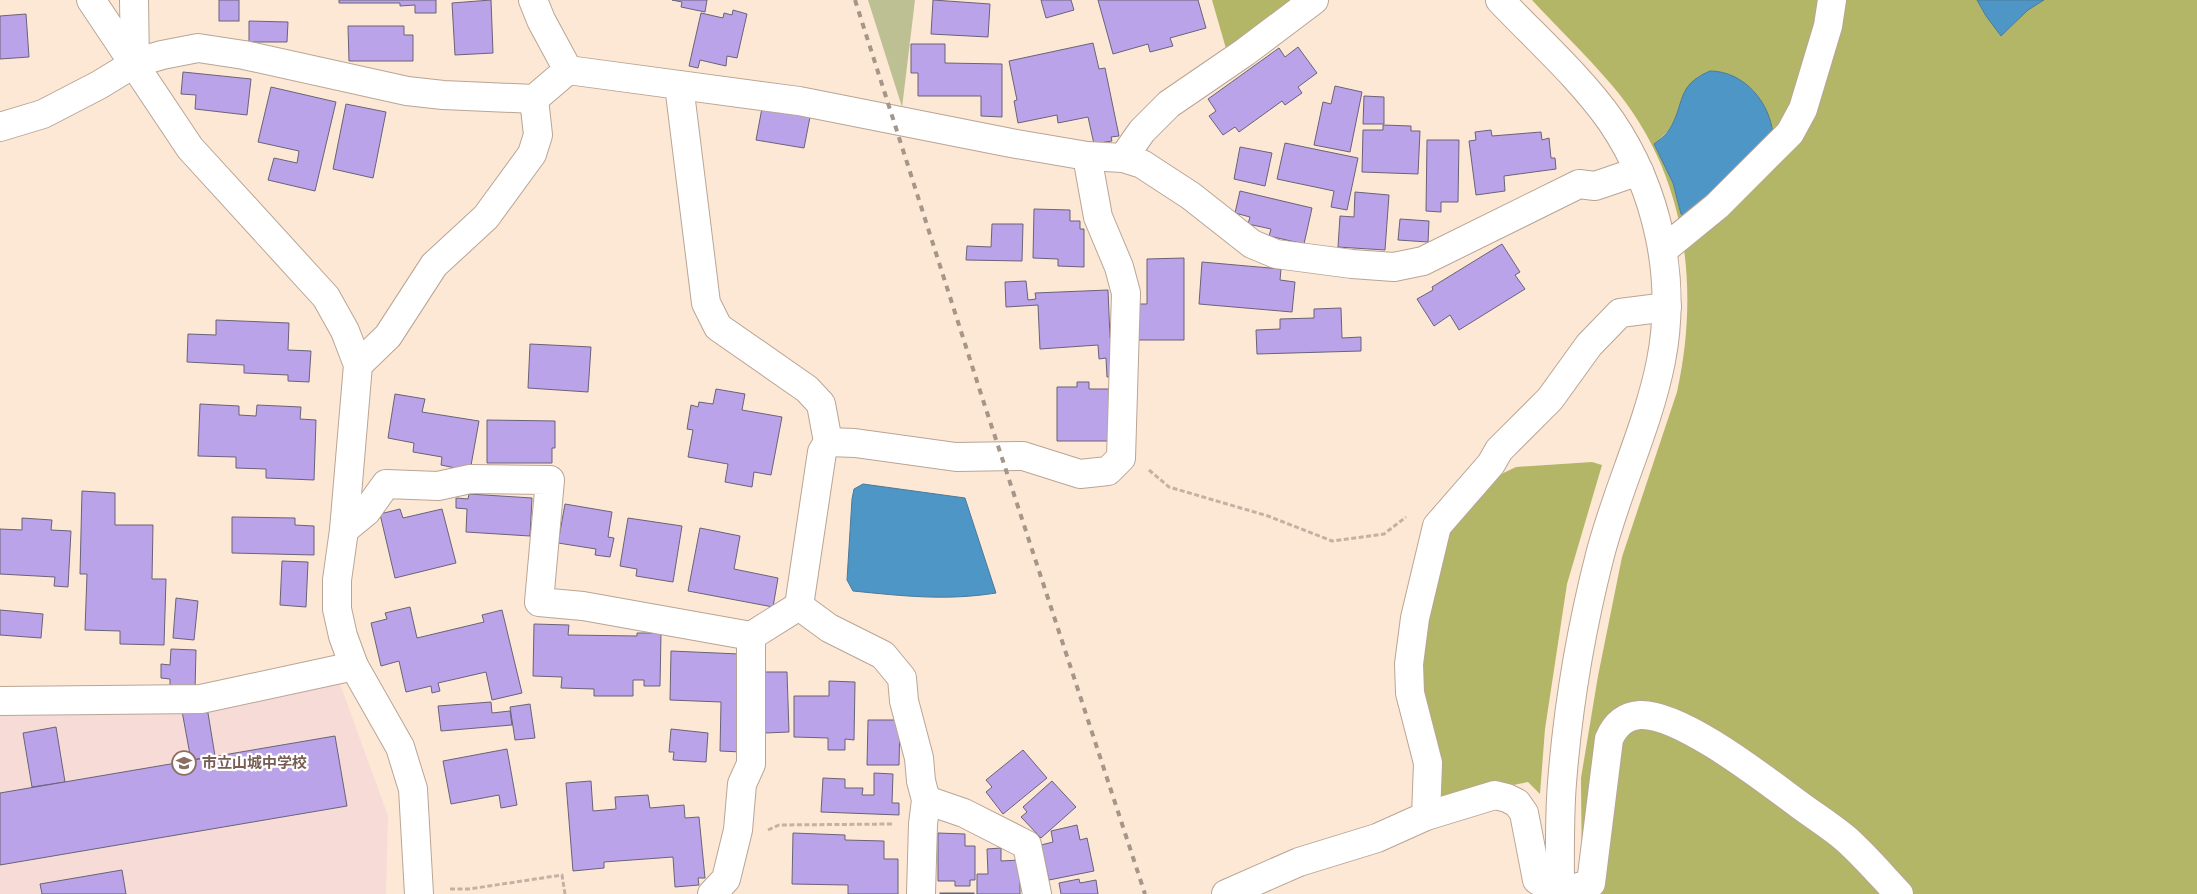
<svg xmlns="http://www.w3.org/2000/svg" width="2197" height="894" font-family="'Nunito Sans','Noto Sans JP',sans-serif">
<style>
.education{fill:#f6dbd7}
.green{fill:#bdc092}
.forest{fill:#b2b666;fill-rule:evenodd}
.water{fill:#4e96c6;stroke:#4a7a99}
.building{fill:#baa3e9;stroke:#696377}
.lines{fill:none;stroke-linecap:round;stroke-linejoin:round}
.minor-casing{stroke:#b9a595;stroke-width:30}
.path{stroke:#c3b2a3;stroke-width:3;stroke-dasharray:5 2.5;stroke-linecap:butt}
.minor{stroke:#fff;stroke-width:28}
.rail{stroke:#a59689;stroke-width:4;stroke-dasharray:6 6;stroke-linecap:butt}
.labels{text-anchor:middle;stroke-width:4.5;stroke-linejoin:round;paint-order:stroke}
.education-label{font-size:15px;font-weight:bold;fill:#785e54;stroke:#fff;text-anchor:start}
</style>
<rect width="100%" height="100%" fill="#fde8d6"/>
<polygon class="education" points="339,681 388,816 386,894 0,894 0,709"/>
<polygon class="green" points="868,0 915,0 902,108 902,107"/>
<g class="forest">
<polygon points="1212,0 1299,0 1227,52"/>
<path d="M1532,0H1977L1986,16L2001,36L2028,10L2044,0H2197V894H1582L1581,778L1598,676L1622,557L1677,392C1701,283 1685,169 1610,83C1585,54 1557,27 1532,0ZM1710,71C1742,71 1771,105 1773,136L1681,214L1673,183L1654,144L1668,131L1698,77Z"/>
<polygon points="1592,462 1602,465 1567,584 1545,729 1540,794 1528,782 1437,800 1421,691 1421,642 1445,530 1495,477 1516,467"/>
</g>
<g class="water">
<polygon points="1977,0 2044,0 2028,10 2001,36 1986,16"/>
<path d="M1710,71C1744,71 1771,103 1773,136L1685,217L1681,214L1673,183L1654,144C1659,140 1666,135 1669,130C1686,103 1675,86 1710,71Z"/>
<path d="M863,484L965,498L996,593C946,601 903,596 853,591L847,580L852,499L854,489Z"/>
</g>
<g class="building">
<rect x="219" y="0" width="20" height="21"/>
<polygon points="339,0 436,0 436,13 415,13 415,5 400,6 400,3 339,3"/>
<polygon points="491,0 493,53 455,55 452,3"/>
<polygon points="672,0 707,0 705,12 681,7 682,2"/>
<polygon points="933,0 990,4 988,37 931,34"/>
<polygon points="1041,0 1071,0 1074,10 1046,18"/>
<polygon points="1098,0 1198,0 1206,28 1170,38 1173,46 1150,52 1148,44 1113,54"/>
<polygon points="733,10 747,14 737,58 727,56 726,66 700,60 698,68 689,66 701,13 723,18 724,13 732,15"/>
<polygon points="26,14 29,57 0,59 0,16"/>
<polygon points="249,21 288,22 287,42 249,42"/>
<polygon points="348,26 404,26 404,35 413,35 413,61 349,61"/>
<polygon points="1093,43 1099,69 1105,68 1119,136 1111,137 1112,141 1094,144 1088,117 1058,123 1057,115 1018,123 1014,101 1017,100 1009,61"/>
<polygon points="911,44 945,44 945,63 1002,64 1002,117 981,116 981,96 918,96 918,73 911,73"/>
<polygon points="1298,47 1317,73 1298,87 1302,93 1285,105 1282,101 1239,132 1235,127 1223,135 1209,116 1216,111 1208,99 1279,48 1285,57"/>
<polygon points="183,72 251,79 247,115 195,109 196,95 181,94"/>
<polygon points="1335,86 1362,92 1350,152 1314,145 1323,102 1331,104"/>
<polygon points="271,87 336,102 315,191 268,180 274,158 297,163 299,151 258,142"/>
<polygon points="1364,96 1384,97 1384,124 1363,124"/>
<polygon points="346,104 386,112 373,178 333,169"/>
<polygon points="762,108 810,117 804,148 756,140"/>
<polygon points="1383,125 1411,126 1411,131 1420,131 1418,174 1362,172 1363,130 1383,130"/>
<polygon points="1491,130 1492,136 1541,132 1542,140 1549,138 1551,158 1555,158 1556,169 1504,176 1505,191 1476,195 1469,141 1476,140 1475,132"/>
<polygon points="1427,140 1459,140 1458,202 1441,202 1441,212 1426,211"/>
<polygon points="1285,143 1358,158 1347,210 1331,207 1334,191 1277,179"/>
<polygon points="1240,147 1272,153 1265,186 1234,179"/>
<polygon points="1240,191 1312,208 1304,244 1269,236 1271,229 1248,224 1250,217 1235,213"/>
<polygon points="1355,192 1389,195 1385,250 1338,247 1340,216 1354,217"/>
<polygon points="1034,209 1070,210 1070,221 1080,221 1080,229 1084,229 1084,267 1058,266 1058,259 1033,258"/>
<polygon points="1400,219 1429,221 1428,242 1398,240"/>
<polygon points="992,224 1023,224 1022,261 966,260 967,246 991,247"/>
<polygon points="1502,244 1520,272 1515,275 1525,289 1459,330 1450,315 1434,326 1417,299 1433,290 1432,287"/>
<polygon points="1184,258 1184,340 1136,340 1136,304 1147,304 1147,259"/>
<polygon points="1202,262 1281,269 1280,280 1295,282 1292,312 1199,304"/>
<polygon points="1026,281 1028,300 1036,299 1035,293 1108,290 1110,338 1118,338 1119,376 1107,377 1106,358 1099,359 1098,345 1040,349 1038,305 1006,307 1005,282"/>
<polygon points="1341,308 1342,338 1361,337 1361,351 1257,354 1256,330 1280,329 1280,319 1314,318 1314,309"/>
<polygon points="216,320 289,323 288,350 311,351 309,382 288,381 288,375 244,373 244,365 187,362 188,334 216,335"/>
<polygon points="530,344 591,347 588,392 528,388"/>
<polygon points="1077,382 1089,382 1089,389 1111,389 1111,441 1057,441 1057,387 1077,387"/>
<polygon points="716,389 745,394 742,410 782,417 771,475 754,472 752,487 725,482 728,464 688,457 693,430 687,429 691,405 698,407 699,402 713,404"/>
<polygon points="395,394 425,399 422,412 479,421 470,471 441,465 442,457 413,452 414,443 388,438"/>
<polygon points="200,404 239,406 239,415 256,416 257,405 301,407 300,419 316,420 314,480 266,478 266,469 236,468 236,457 198,456"/>
<polygon points="487,420 555,421 555,448 552,448 552,463 487,463"/>
<polygon points="82,491 115,493 115,525 153,525 152,579 166,579 164,645 120,644 120,631 85,630 87,574 80,574"/>
<polygon points="469,494 532,498 530,536 466,532 467,509 456,508 456,498 468,499"/>
<polygon points="565,504 612,512 608,537 614,538 610,557 595,555 596,549 558,543"/>
<polygon points="400,509 403,518 442,509 456,563 395,578 380,514"/>
<polygon points="232,517 295,518 295,525 314,526 314,555 232,553"/>
<polygon points="22,518 52,520 51,530 71,531 68,587 54,586 55,577 0,574 0,529 22,530"/>
<polygon points="628,518 682,526 673,582 636,576 637,569 620,566"/>
<polygon points="700,528 740,536 734,569 778,578 773,607 688,591"/>
<polygon points="282,561 308,562 306,607 280,605"/>
<polygon points="176,598 198,601 194,640 173,638"/>
<polygon points="410,607 417,638 484,622 482,615 502,610 522,693 492,700 486,672 438,683 440,691 432,693 431,686 406,692 399,661 381,666 371,623 387,619 385,613"/>
<polygon points="0,610 43,614 41,638 0,635"/>
<polygon points="534,624 569,625 568,635 637,636 637,633 661,633 660,686 644,686 644,680 633,680 633,696 594,696 594,689 561,688 562,677 533,676"/>
<polygon points="171,649 196,650 195,690 170,688 170,679 161,678 161,664 170,665"/>
<polygon points="671,651 739,654 741,752 720,751 721,702 670,700"/>
<polygon points="762,672 787,672 789,732 765,733"/>
<polygon points="829,681 855,682 854,740 845,739 845,750 828,750 828,738 794,737 794,696 829,696"/>
<polygon points="491,702 492,713 510,711 512,725 441,731 438,706"/>
<polygon points="530,704 535,738 515,740 510,707"/>
<polygon points="207,707 215,756 191,760 182,711"/>
<polygon points="868,720 900,720 899,765 867,765"/>
<polygon points="56,727 65,782 32,787 23,733"/>
<polygon points="671,729 708,733 706,762 673,760 674,752 669,752"/>
<polygon points="335,736 347,806 0,865 0,793"/>
<polygon points="507,749 517,805 501,808 499,795 451,804 443,761"/>
<polygon points="1023,750 1047,778 1003,814 986,792 992,787 986,780"/>
<polygon points="874,773 893,774 892,803 899,803 899,815 821,812 823,778 845,779 845,788 863,788 862,795 874,795"/>
<polygon points="591,781 593,811 616,809 615,797 648,795 650,808 684,805 685,818 699,817 705,878 698,878 699,885 675,887 673,857 604,862 604,868 573,871 566,783"/>
<polygon points="1052,781 1076,807 1041,838 1021,817 1027,812 1023,807"/>
<polygon points="1077,825 1080,840 1087,838 1094,871 1049,880 1041,845 1053,842 1051,831"/>
<polygon points="793,833 845,835 845,840 884,841 884,859 898,859 898,894 848,894 848,885 792,884"/>
<polygon points="938,833 965,834 965,846 975,846 975,880 970,880 970,886 955,886 955,881 938,881"/>
<polygon points="1001,848 1001,861 1020,860 1020,894 977,894 977,874 988,874 987,849"/>
<polygon points="122,870 126,894 42,894 40,884"/>
<polygon points="1079,879 1080,883 1096,880 1098,894 1061,894 1059,883"/>
<rect x="940" y="893" width="34" height="1"/>
</g>
<g class="lines">
<g class="minor-casing">
<g id="minor">
<polyline points="91,0 190,148 326,297 345,331 358,365 344,530 337,580 337,609 343,636 354,666 400,747 413,789 419,894"/>
<polyline points="134,0 135,63"/>
<polyline points="533,0 541,20 568,70"/>
<path d="M1500,0C1537,39 1580,77 1611,121C1658,190 1677,279 1661,361C1648,427 1617,489 1600,555C1581,629 1568,706 1562,783C1559,820 1560,857 1560,894"/>
<polyline points="679,85 706,303 718,327 807,389 821,404 828,442 822,452 799,606 751,636 751,764 742,784 738,830 726,879 712,894"/>
<polyline points="0,127 43,114 99,85 135,63 162,55 198,48 244,55 407,91 443,95 534,99 568,70 799,101 1011,143 1087,156 1123,158 1142,164 1191,196 1252,244 1276,254 1352,264 1394,267 1423,261 1579,184 1595,186 1639,171"/>
<polyline points="1123,158 1142,131 1169,104 1245,52 1314,0"/>
<polyline points="1663,250 1717,206 1790,133 1803,109 1828,26 1832,0"/>
<polyline points="358,365 388,336 434,265 486,217 532,154 538,135 534,99"/>
<polyline points="828,442 855,443 956,457 1023,456 1080,474 1108,471 1121,458 1126,293 1119,267 1098,217 1087,156"/>
<polyline points="344,530 366,512 386,484 438,486 470,479 550,480 539,602 583,606 751,636"/>
<polyline points="799,606 829,628 883,655 902,678 904,701 919,758 921,781 926,800 923,824 921,894"/>
<polyline points="0,701 201,699 354,666"/>
<polyline points="926,800 964,813 1027,845 1037,894"/>
<path d="M1426,816L1495,795L1507,798L1517,803L1524,813L1537,880L1560,893L1591,883L1609,739C1615,725 1625,716 1640,715C1681,713 1767,781 1801,806C1816,817 1832,827 1846,839C1865,856 1882,876 1899,894"/>
<polyline points="1226,894 1299,862 1377,838 1426,816 1428,763 1410,693 1409,664 1415,618 1437,526 1491,464 1499,450 1550,399 1589,345 1620,313 1667,307"/>
</g>
</g>
<g class="path">
<polyline points="1149,470 1169,487 1268,516 1332,541 1384,534 1406,517"/>
<polyline points="768,830 779,825 893,824"/>
<polyline points="450,889 469,889 562,875 565,894"/>
</g>
<use href="#minor" class="minor"/>
<polyline class="rail" points="855,0 982,397 1145,894"/>
</g>
<defs>
<g id="school-ring" transform="scale(1.25)"><circle r="9.5" fill="#fff" stroke="#8d6e63" stroke-width="1.5"/><path d="M0-5L7-2L0 1L-7-2ZM-4 1L0 2.5L4 1V4Q0 6-4 4Z" fill="#8d6e63"/></g>
</defs>
<g fill-rule="evenodd">
<use href="#school-ring" x="184" y="763"/>
</g>
<g class="labels">
<g class="education-label">
<text x="202" y="768">市立山城中学校</text>
</g>
</g>
</svg>
